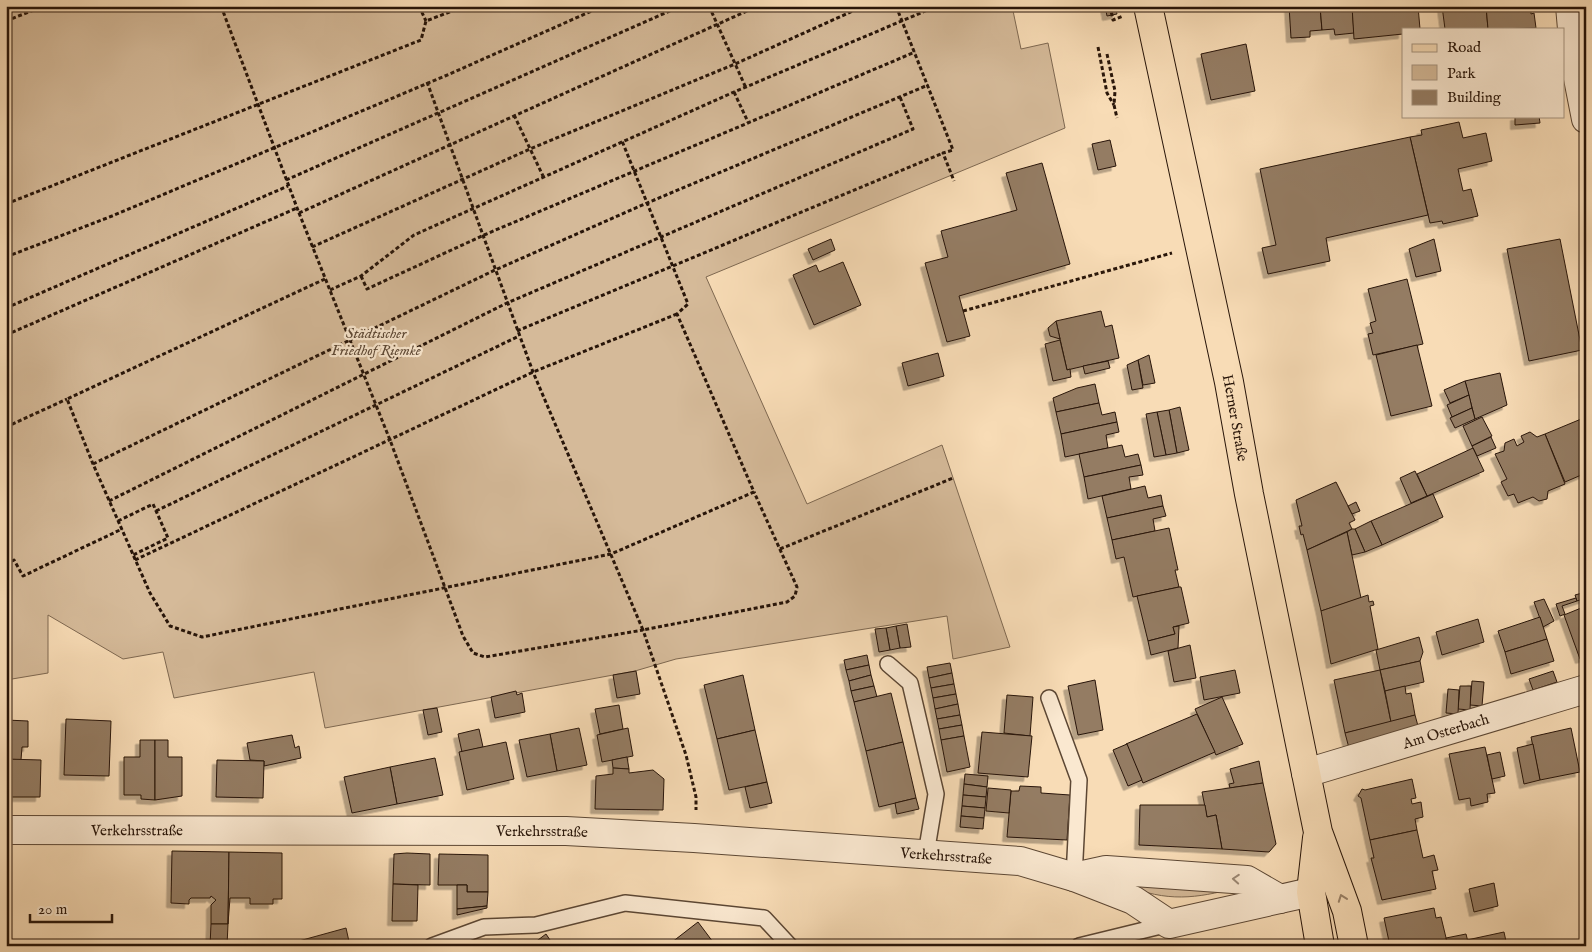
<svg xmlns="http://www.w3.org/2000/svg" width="1592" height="952" font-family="'IM FELL English',serif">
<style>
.green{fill:#d5ba99;stroke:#7e6851}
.building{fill:#947c63;stroke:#281509;filter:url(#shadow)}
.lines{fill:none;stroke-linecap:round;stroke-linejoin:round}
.lane-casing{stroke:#5c4734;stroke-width:18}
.street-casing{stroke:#5c4734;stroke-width:30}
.primary-casing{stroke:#281509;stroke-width:30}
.path{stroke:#281509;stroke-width:3;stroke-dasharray:4 2.5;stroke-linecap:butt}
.lane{stroke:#fae8d0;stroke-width:15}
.street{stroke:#fae8d0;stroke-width:28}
.primary{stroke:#f8dcb6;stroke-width:28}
.oneway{stroke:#9c8976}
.oneway2{stroke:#9a8268}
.labels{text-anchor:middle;stroke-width:4.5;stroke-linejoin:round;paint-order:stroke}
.park-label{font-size:15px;font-style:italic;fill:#5c4734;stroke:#fae8d0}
.street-label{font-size:15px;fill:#281509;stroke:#fae8d0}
</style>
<defs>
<filter id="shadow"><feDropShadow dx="-4.5" dy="4.5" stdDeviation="0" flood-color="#0004"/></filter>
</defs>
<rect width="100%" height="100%" fill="#f8dcb6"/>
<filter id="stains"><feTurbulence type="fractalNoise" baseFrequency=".004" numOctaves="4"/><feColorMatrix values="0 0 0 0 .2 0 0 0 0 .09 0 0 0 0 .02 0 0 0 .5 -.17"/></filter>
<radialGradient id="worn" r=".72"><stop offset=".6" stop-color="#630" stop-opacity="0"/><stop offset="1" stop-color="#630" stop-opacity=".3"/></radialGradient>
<g class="green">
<polygon points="6,6 1012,6 1021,49 1048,43 1065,128 706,277 807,504 942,445 1010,647 953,659 947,616 676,659 635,671 325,728 314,672 174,698 163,652 123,659 48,615 48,673 6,680"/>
<path d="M1129,877L1243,886C1203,897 1173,903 1133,888Z"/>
</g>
<g class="building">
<polygon points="1105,6 1115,6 1117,14 1107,16"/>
<polygon points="1289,6 1320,6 1322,30 1310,31 1310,37 1291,38"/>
<polygon points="1320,6 1352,6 1354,33 1335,35 1334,29 1322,30"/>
<polygon points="1352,6 1418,6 1420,29 1403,29 1403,34 1354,39"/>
<polygon points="1442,6 1486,6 1488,29 1445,29"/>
<polygon points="1486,6 1531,6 1531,14 1534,13 1536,28 1488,29"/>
<polygon points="1246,44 1255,91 1211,100 1201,54"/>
<polygon points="1515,116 1539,116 1540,123 1515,125"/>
<polygon points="1459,122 1463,138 1486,133 1492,161 1458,169 1463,191 1471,189 1478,216 1443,224 1442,221 1430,223 1410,137 1422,135 1421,130"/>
<polygon points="1410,137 1428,215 1326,238 1330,261 1268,274 1262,248 1276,245 1260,169"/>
<polygon points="1110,140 1116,166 1098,170 1092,144"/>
<polygon points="1042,163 1070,264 959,296 970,336 947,342 925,263 948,257 941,231 1017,210 1006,173"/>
<polygon points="831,239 835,250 813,260 808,249"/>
<polygon points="1434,239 1441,271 1416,277 1409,249"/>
<polygon points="1560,239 1582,350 1529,361 1507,249"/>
<polygon points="843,262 861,305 814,325 793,275 816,265 819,272"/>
<polygon points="1407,279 1423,344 1373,355 1368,334 1373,333 1370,323 1376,321 1368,289"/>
<polygon points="1101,311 1105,327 1112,325 1119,358 1067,370 1056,321"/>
<polygon points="1056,321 1060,339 1050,336 1048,328"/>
<polygon points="1060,340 1067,370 1070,369 1071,377 1053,381 1045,344"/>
<polygon points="1417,345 1432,406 1391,416 1376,355"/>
<polygon points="938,353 944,376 908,386 902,363"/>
<polygon points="1149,355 1155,383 1143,385 1138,360"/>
<polygon points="1138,360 1143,388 1132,390 1127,365"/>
<polygon points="1108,361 1110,368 1085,374 1083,366"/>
<polygon points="1500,373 1507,405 1475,419 1465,381"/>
<polygon points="1465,381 1469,395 1450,403 1444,390"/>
<polygon points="1095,384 1099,403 1056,412 1053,398 1077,388"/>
<polygon points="1469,395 1472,408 1452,417 1447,405"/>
<polygon points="1099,403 1102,415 1115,412 1117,422 1061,434 1056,412"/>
<polygon points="1180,407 1189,450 1177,453 1169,410"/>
<polygon points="1472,408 1475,419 1455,428 1450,418"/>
<polygon points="1169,410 1177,453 1166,455 1157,412"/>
<polygon points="1157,412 1166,455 1154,457 1146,414"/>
<polygon points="1482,417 1492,436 1472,446 1463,426"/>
<polygon points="1586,417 1586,473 1565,482 1545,434"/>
<polygon points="1117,422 1119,432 1106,435 1108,448 1065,457 1061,434"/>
<polygon points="1530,432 1537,437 1545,434 1565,484 1548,491 1547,499 1539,501 1533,497 1518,503 1514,494 1508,496 1501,482 1507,479 1495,454 1504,451 1505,443 1514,439 1517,446 1524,442 1521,436"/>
<polygon points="1491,437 1496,448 1477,456 1472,446"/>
<polygon points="1122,445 1125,457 1138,454 1141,465 1084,477 1079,454"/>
<polygon points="1473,448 1484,471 1427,496 1417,474"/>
<polygon points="1141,465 1143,475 1129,477 1131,489 1088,499 1084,477"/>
<polygon points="1415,471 1427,496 1411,503 1400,478"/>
<polygon points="1336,482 1355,520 1349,523 1352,529 1307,550 1303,534 1301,535 1299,526 1302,526 1296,500"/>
<polygon points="1145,486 1148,498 1161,495 1163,506 1107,518 1102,496"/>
<polygon points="1433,494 1443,517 1382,545 1371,521"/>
<polygon points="1356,502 1360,511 1352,514 1348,506"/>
<polygon points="1163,506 1166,516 1153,519 1155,531 1112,540 1107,518"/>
<polygon points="1371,521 1382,545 1365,552 1355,529"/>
<polygon points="1169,528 1178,570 1175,570 1179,587 1133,597 1124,557 1116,559 1112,540"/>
<polygon points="1352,529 1355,529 1365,552 1352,555 1347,532"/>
<polygon points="1347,532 1361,598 1321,611 1307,550"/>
<polygon points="1179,587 1181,587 1189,623 1173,627 1175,634 1148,641 1137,596"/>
<polygon points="1586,592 1586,598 1577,601 1575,595"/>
<polygon points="1368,595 1369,602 1373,601 1374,605 1370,606 1378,649 1331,664 1321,611"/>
<polygon points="1576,598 1577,601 1562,606 1565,614 1560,616 1556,604"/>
<polygon points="1544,599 1554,621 1543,627 1534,602"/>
<polygon points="1586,606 1586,657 1580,659 1564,615"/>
<polygon points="1540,617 1547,639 1505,652 1498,631"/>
<polygon points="1478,619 1484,642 1442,655 1436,632"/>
<polygon points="907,624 911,647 900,648 896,626"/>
<polygon points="896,626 900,648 890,650 886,628"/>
<polygon points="1179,626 1178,648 1151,655 1148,641 1175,634 1173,627"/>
<polygon points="886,628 890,650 879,652 875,629"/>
<polygon points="1419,637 1423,652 1420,661 1380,670 1376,650"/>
<polygon points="1547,639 1554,661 1511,674 1505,652"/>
<polygon points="1190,645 1196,678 1174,682 1168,651"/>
<polygon points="867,655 869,665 846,670 844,660"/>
<polygon points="1420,661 1424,682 1385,691 1380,670"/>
<polygon points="950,663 952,673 929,678 927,667"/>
<polygon points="869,665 871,675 849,681 846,670"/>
<polygon points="1235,670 1240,693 1204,700 1200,677"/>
<polygon points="1380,670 1391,722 1345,733 1334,680"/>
<polygon points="636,671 640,694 617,698 613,675"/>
<polygon points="1553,671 1557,682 1533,690 1529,679"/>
<polygon points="952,673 954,684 931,688 929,678"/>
<polygon points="743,675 755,730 717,739 704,685"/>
<polygon points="871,675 874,686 851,691 849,681"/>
<polygon points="1095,680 1103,730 1078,735 1068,686"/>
<polygon points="1472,681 1484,682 1482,706 1470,705"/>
<polygon points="954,684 956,694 933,698 931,688"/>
<polygon points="874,686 877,697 854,702 851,691"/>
<polygon points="1405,686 1406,694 1411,693 1415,715 1391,722 1385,691"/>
<polygon points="1460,686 1471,686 1470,710 1458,709"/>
<polygon points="1448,689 1459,690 1458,714 1446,713"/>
<polygon points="516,691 517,695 522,693 525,712 495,718 491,697"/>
<polygon points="891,693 903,742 866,751 854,702"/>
<polygon points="956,694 958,704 935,709 933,698"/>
<polygon points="1007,695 1033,697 1030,736 1004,733"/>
<polygon points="1222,697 1243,744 1216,755 1195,709"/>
<polygon points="958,704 960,715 937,719 935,709"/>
<polygon points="619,705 623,729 600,734 595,709"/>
<polygon points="437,708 442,732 428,735 423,710"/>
<polygon points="1197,714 1215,752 1143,783 1126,744"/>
<polygon points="960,715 962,725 939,729 937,719"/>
<polygon points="1415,715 1418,726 1349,748 1345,733"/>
<polygon points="66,719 111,721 109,776 64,775"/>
<polygon points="6,720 28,721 28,747 22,747 21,760 6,759"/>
<polygon points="962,725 964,736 941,740 939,729"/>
<polygon points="579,728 587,765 557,771 550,734"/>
<polygon points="628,728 633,756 602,762 597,735"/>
<polygon points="1571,728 1580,772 1540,780 1531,737"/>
<polygon points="479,729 483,747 462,752 458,734"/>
<polygon points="755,730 767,782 729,790 717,739"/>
<polygon points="982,732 1032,736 1028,777 978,773"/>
<polygon points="550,734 557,771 527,777 519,740"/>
<polygon points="292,735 295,748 299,746 301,758 264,766 264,761 250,760 247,743"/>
<polygon points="964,736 970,767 947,772 941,740"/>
<polygon points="140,740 155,740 155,800 141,799 141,795 124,795 124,757 140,757"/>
<polygon points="155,740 168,740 168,757 182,757 182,796 155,800"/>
<polygon points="506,742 514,779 467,790 459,752"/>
<polygon points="903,742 916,798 879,807 866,751"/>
<polygon points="1127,744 1142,780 1128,786 1113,750"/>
<polygon points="1533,744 1540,780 1524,784 1517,748"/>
<polygon points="1485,747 1495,793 1487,794 1488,802 1471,806 1470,798 1459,800 1449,754"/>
<polygon points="1500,752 1505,776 1492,779 1487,755"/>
<polygon points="627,757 629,769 613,768 612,760"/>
<polygon points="435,758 443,795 397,804 390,767"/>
<polygon points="6,759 41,760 40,797 6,797"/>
<polygon points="217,760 264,761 263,798 216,797"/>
<polygon points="1259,761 1263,783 1230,788 1229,784 1234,783 1230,769"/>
<polygon points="390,767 397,804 352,813 344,777"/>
<polygon points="613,768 629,769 629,773 653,770 664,779 663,810 595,809 596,776 613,774"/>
<polygon points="965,774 988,776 987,787 964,784"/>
<polygon points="1412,779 1416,798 1411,799 1412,804 1421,802 1423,817 1415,819 1417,830 1370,840 1361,798 1358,796 1362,789 1365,790"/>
<polygon points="767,782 772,803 750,808 745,787"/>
<polygon points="1263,783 1276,844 1269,852 1222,849 1216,815 1207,817 1202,792"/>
<polygon points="964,784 987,787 986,797 963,795"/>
<polygon points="1020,786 1041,787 1041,793 1070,795 1067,840 1007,837 1011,791 1019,791"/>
<polygon points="988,788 1011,790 1009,813 986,811"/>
<polygon points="963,795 986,797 985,808 962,806"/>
<polygon points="916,798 919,809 897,814 895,803"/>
<polygon points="1140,805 1205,805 1207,817 1216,815 1222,849 1139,845"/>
<polygon points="962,806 985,808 984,818 961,816"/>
<polygon points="961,816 984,818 983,829 960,827"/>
<polygon points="1417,830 1423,858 1434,855 1438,870 1432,871 1436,889 1382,900 1371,858 1374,858 1370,840"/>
<polygon points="172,851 229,852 228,924 211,924 211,905 216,900 211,896 210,898 191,898 189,900 189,904 171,903"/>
<polygon points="229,852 282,853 282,899 273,899 273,904 250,904 250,898 230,898 228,924"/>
<polygon points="407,853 430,854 430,885 393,884 394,854"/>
<polygon points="439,854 488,855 488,892 467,892 467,885 438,885"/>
<polygon points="1494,883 1498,906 1474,912 1469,889"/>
<polygon points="393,884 418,885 417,921 392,921"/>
<polygon points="457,885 467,885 467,892 488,892 487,906 457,909"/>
<polygon points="487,906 487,908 457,915 457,909"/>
<polygon points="1434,908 1436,918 1441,917 1448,946 1390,946 1384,918"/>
<polygon points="698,922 716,946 667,946"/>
<polygon points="211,924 228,924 227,946 210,946"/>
<polygon points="346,928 350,946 288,946 288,944"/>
<polygon points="1504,932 1507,946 1469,946 1467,940"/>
<polygon points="546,934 554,946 530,946"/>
<polygon points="1466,934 1469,946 1448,946 1446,938"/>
</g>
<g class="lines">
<g class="lane-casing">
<g id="lane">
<polyline points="888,664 910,683 936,794 926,854"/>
<polyline points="1049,698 1079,780 1074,877"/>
<polyline points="432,946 484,927 536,925 625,903 764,918 790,946"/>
<polyline points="1079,946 1169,924"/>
</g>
</g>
<g class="street-casing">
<g id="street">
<polyline points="1570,6 1575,63 1586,119"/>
<path id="s1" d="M1306,773L1586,689"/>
<path id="s2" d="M6,830L566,831L694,838L1020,861L1074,877L1133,900L1169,924L1311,892"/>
<polyline points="1074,877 1106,870 1247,880 1280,899"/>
</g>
</g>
<g class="primary-casing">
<g id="primary">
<path id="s3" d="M1148,6L1229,382L1249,494L1318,832L1347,911L1354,946"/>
<polyline points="1317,838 1311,892 1320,946"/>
</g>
</g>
<g class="path">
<polyline points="221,6 299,213 390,440 463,636 473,653 485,657 643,630 686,755 696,797 696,810"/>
<polyline points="419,6 426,21"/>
<polyline points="709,6 746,88"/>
<polyline points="896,6 953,150 943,153 954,181"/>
<polyline points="1110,6 1113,20 1123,16"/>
<polyline points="6,21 44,6"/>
<polyline points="1098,47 1107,93 1114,105"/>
<polyline points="1107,54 1115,91 1114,105 1117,118"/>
<polyline points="427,82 533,372 643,630 787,602 795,596 797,587 754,492"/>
<polyline points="734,92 748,122"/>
<polyline points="514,115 543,176"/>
<polyline points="286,180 681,6"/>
<polyline points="6,204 421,40 426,21 465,6"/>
<polyline points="299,213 758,6"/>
<polyline points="312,247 530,149 735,64 864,6"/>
<polyline points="6,257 112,216 445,76 603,6"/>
<polyline points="361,276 367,289 484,235 915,52"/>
<polyline points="325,279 67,399 93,464 150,593 170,626 202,637 611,554 754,492 677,314 688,304 622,141"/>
<polyline points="330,290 361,276 414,235 734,92 937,6"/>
<polyline points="6,308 288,186"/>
<polyline points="963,311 1172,253"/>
<polyline points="517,331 943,153"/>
<polyline points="6,335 297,208"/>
<polyline points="6,427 67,399"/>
<polyline points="93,464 495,270 647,203 928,85"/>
<polyline points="109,501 507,303 913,129 900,97"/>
<polyline points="156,511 519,336"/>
<polyline points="118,521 153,504 168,538 133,555"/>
<polyline points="780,549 953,478"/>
<polyline points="135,560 533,372 677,314"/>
<polyline points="6,564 14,560 23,576 122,529"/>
</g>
<use href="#lane" class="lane"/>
<use href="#street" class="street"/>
<use href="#primary" class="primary"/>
</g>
<defs><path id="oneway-chevron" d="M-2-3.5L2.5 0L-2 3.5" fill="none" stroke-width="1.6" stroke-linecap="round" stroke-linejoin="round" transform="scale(1.25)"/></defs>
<use class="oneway" href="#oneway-chevron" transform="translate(1236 879) rotate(-176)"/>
<use class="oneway2" href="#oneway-chevron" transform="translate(1342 898) rotate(-110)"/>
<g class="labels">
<g class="park-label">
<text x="376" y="338">Städtischer<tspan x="376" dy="17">Friedhof Riemke</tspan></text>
</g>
<g class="street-label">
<text dy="5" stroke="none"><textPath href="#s3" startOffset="421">Herner Straße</textPath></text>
<text dy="5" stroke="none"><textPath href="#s1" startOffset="146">Am Osterbach</textPath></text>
<text dy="5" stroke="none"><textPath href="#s2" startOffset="131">Verkehrsstraße</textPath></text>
<text dy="5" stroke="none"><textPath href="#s2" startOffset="536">Verkehrsstraße</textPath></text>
<text dy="5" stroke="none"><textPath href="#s2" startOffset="941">Verkehrsstraße</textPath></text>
</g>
</g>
<rect width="1592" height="952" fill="none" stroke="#f8dcb6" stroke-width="25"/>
<rect x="8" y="8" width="1577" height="937" fill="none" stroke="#281509" stroke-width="2.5"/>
<rect x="12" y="12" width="1567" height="927" fill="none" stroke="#281509"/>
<rect x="1402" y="28" width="162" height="90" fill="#fae8d0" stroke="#a69480"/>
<rect x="1412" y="44" width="25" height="8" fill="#f8dcb6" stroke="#a69480"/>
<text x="1447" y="52" font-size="15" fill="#281509">Road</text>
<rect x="1412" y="65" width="25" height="15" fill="#d5ba99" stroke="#a69480"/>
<text x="1447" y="78" font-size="15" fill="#281509">Park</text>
<rect x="1412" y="90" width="25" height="15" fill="#947c63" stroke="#a69480"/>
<text x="1447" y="102" font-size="15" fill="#281509">Building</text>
<path d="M30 914v8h82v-8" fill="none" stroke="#281509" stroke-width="2.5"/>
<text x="38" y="914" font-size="15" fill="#281509" stroke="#fae8d0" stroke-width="4" paint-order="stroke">20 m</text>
<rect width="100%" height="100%" filter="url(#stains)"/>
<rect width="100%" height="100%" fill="url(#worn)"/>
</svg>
